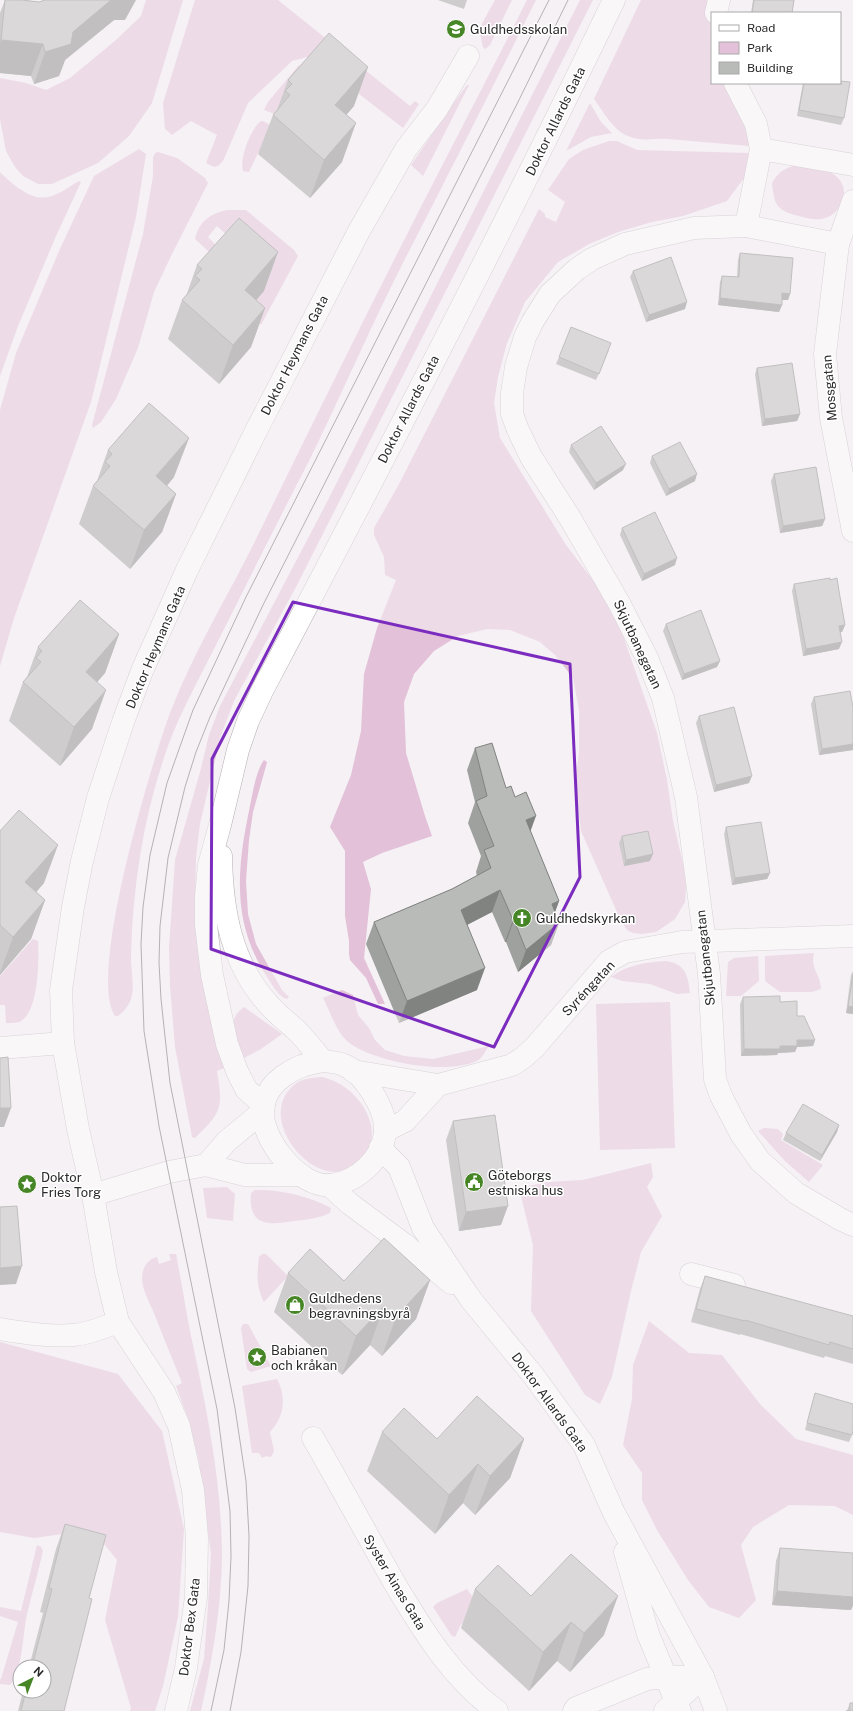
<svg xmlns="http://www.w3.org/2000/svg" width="853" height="1711" font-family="'Public Sans',sans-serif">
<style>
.green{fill:#e3c1d9;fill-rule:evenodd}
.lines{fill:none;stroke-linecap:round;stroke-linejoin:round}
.minor-casing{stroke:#b3afb2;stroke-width:23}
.tertiary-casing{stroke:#b3afb2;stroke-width:23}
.minor{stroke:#fff;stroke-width:22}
.tertiary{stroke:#fff;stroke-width:22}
.tram{stroke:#676567;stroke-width:1}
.wall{fill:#9ea19d}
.shaded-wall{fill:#818380}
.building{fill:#b8bbb7;stroke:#818380}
.marked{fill:none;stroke:#7b2cbf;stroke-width:3;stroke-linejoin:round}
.labels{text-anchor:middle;stroke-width:3;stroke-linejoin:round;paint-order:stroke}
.poi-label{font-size:13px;fill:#2b2a2b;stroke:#fff;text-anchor:start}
.street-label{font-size:13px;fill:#2b2a2b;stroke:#fff}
</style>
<rect width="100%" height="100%" fill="#f5f1f4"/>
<g class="green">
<polygon points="146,0 183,0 152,103 129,136 98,163 52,184 38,184 23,176 15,167 6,151 0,119 0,78 26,83 46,90 70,78 116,40 141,16"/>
<polygon points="195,0 278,0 410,106 415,101 419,104 403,128 332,73 307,57 292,61 248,103 223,161 218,166 214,167 206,163 217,135 191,121 172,135 165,129 163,103"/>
<polygon points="495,0 512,0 490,45 485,49 483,47 479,29"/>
<path d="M527,0H536C493,87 449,173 405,259C371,325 342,394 309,461C279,519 250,577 221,635C203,672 182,708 168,746C144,813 133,883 131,954C130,979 141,998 118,1016H115C87,975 152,762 170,713C194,650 230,593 259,533C304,441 349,349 395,258C438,172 484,86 527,0Z"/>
<path d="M580,0H593L296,587L234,701L220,738L200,824L196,857L195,916L226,1067L217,1071C223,1108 222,1112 195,1138L192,1137L175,1047L170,986L169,948L175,860L200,772L209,735L220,706L327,502Z"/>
<path d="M641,0H712C709,28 712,55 712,83H726L743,121L750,146C722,144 695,141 668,139C654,138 642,142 628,136C613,130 603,111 594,99Z"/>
<polygon points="299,65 313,71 275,114 264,110 268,102"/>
<polygon points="467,85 469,85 423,176 411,165 450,108"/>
<polygon points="590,103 601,122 612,133 591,137 566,151"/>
<path d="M261,121C269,122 272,127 275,134L258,153L249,172L243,171C239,159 251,128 261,121Z"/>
<polygon points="609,141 617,141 637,150 749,153 744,178 727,201 683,216 652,222 621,231 591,243 558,262 525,302 507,343 498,377 494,403 500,438 566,545 599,588 621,630 657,733 667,780 673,821 684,868 686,886 685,902 675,919 656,932 642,934 633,933 627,930 621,921 581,831 575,783 579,753 579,710 573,678 555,655 540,642 510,630 487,629 458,636 434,651 414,674 404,702 406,753 425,816 432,836 382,853 363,862 371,889 364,958 385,1004 378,1004 366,978 350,960 349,954 349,941 345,916 345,851 330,827 351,775 361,731 364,674 377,628 396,580 385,575 384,557 374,535 374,528 398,486 539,209 545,214 545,217 556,222 565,202 548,190 569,159 583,150"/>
<polygon points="139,149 146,154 136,217 91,402 14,618 0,666 0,410 16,353 59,251 94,176"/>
<polygon points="158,152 177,158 205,178 208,183 172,254 154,292 138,348 116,399 101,422 93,428 92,425 143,234 153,176 153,158 155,153"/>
<path d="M799,165C811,167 828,168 837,177C853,192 839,217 821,219C814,220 806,218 799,216C777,211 774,205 772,183C779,171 786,167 799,165Z"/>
<path d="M0,172C11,183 30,201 48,197C59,195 70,186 79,181L81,182L56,236L18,326L0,376Z"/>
<path d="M228,210H246L294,250L298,256L261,325L244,314L220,262L195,239C199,221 211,213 228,210ZM217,226L229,237L219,248L208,237Z"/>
<path d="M264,760L267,762L266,766L253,812L249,840L246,881L248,914L256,944L282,990L289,997L287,999C278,997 273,985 267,977C231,921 237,868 250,806C253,792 256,771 264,760Z"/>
<path d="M33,939L38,941C39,959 39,1010 21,1021C18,1023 11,1023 6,1023L5,1005H0V976Z"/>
<path d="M814,953C810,969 821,975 821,989L812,992H780L765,981V956Z"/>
<polygon points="758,956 759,981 741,996 726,996 728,962 734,958"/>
<path d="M666,961C686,964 688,976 690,993L677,994L650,984L622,981L611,977C626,965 647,962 666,961Z"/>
<path d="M342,990L353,995L358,1015L369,1028L375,1040L385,1050L404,1056L433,1059L489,1046C486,1050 483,1056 480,1059C452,1077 371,1062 347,1041C336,1031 330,1011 323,998Z"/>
<polygon points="670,1002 675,1148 600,1150 596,1004"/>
<path d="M244,1007L282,1034L261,1049L242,1059L233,1026C233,1018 237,1012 244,1007Z"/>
<path d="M321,1077C362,1084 396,1143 350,1168C314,1188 260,1124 289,1090C298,1079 308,1078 321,1077Z"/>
<polygon points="764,1128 778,1129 783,1134 781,1140 823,1165 809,1182 785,1161 758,1131"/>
<polygon points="651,1163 653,1177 647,1187 662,1216 641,1252 631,1291 612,1377 600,1404 585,1395 531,1311 533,1245 519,1188 548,1182 583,1180"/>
<polygon points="227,1187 235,1194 233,1221 207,1218 203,1188"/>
<path d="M255,1190C279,1189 309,1196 331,1208L330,1213C319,1218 307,1220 294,1221C269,1225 248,1227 251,1193Z"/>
<path d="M169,1254H176C181,1279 185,1305 190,1331C206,1406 222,1481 222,1558C221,1610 212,1661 201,1711H190L204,1659L208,1606L211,1554L199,1461L189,1421L176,1386L182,1383C173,1360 163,1337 154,1313C150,1303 142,1290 142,1278C142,1269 147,1259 157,1257L159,1264L171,1260Z"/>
<path d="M262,1254H266L288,1276L264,1302C256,1288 257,1272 259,1257Z"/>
<polygon points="649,1321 689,1353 722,1355 760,1404 796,1439 853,1455 853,1515 835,1506 789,1505 753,1527 741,1545 756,1600 739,1618 709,1607 688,1580 657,1530 642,1500 642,1473 623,1445 632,1399 633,1365"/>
<polygon points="243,1324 248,1324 271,1366 251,1372 247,1369 241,1328"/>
<polygon points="0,1342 118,1374 162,1431 184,1529 178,1617 163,1686 155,1711 130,1711 131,1708 105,1620 117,1560 105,1545 63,1534 34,1538 0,1532"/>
<path d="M277,1379C287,1398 284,1417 270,1432L274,1451L271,1457L266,1456L262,1458L259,1453H252L242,1386Z"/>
<path d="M37,1545L41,1547L43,1551C38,1573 32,1593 27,1614C23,1631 22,1675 10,1685L0,1684V1679H1L18,1622L0,1616V1607L21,1611Z"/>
<polygon points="467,1589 478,1605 460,1626 455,1637 452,1636 433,1607 437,1603"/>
</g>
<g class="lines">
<g class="minor-casing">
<g id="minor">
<polyline points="716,13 719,0"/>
<polyline points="735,83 756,124 761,149"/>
<polyline points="853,201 838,244 825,354 831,418 853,531"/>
<polyline points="746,226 694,228 625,244 592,259 577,269 550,294 533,321 525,337 516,367 512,393 512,414 518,430 531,457 570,518 619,603 647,658 663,698 686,797 709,974 715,1079 721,1096 741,1134 760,1161 796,1193 840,1219 853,1225"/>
<polyline points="838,244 746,226 761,149 853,165"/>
<polyline points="0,1048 63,1043"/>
<polyline points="353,1071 438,1085 512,1065 524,1057 535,1047 609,961 625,952 682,942 853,936"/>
<polyline points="385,1131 405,1121 438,1085"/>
<polyline points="206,1165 227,1141 262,1112"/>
<polyline points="93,1195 169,1172 206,1165 245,1175 300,1175"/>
<polyline points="691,1274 734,1285"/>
<path d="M0,1329C24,1333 50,1337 74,1335C89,1334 104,1327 118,1322"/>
<path d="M313,1438C342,1488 369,1539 398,1589C425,1634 454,1680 497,1711"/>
<polyline points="176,1711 186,1668 196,1597 197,1537 193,1490 179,1426 164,1392 118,1322 106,1272 93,1195 78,1129 63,1043 61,990 73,907 82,861 98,798 123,722 142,671 187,570 257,429 359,231 406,149 437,109 468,56"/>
<polyline points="574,1711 576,1708 647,1679 666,1677 703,1677"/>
<polyline points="665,1711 703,1677"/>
</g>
</g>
<g class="tertiary-casing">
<g id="tertiary">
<path d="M221,856C222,911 231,964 270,1006C278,1015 286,1021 295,1029C305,1038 314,1051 323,1061"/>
<path d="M323,1061C330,1062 337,1062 344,1065C364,1073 387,1110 385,1132C383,1159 357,1182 331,1185C300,1189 261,1139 263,1111C264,1081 297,1064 323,1061Z"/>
<path d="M264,1106L246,1089L237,1071L227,1044L212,975L206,925V896L209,865L220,825L238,750L248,721L262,691C383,462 502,233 614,0"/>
<polyline points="380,1148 399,1167 423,1228 457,1279 472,1301 533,1375 584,1445 614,1513 703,1677 716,1711"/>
<polyline points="329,1185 350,1204 404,1244 451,1283"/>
<polyline points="625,1552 648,1634 680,1711"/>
</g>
</g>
<use href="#minor" class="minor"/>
<use href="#tertiary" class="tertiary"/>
<g class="tram">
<polyline points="211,1711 224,1650 229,1601 231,1556 230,1511 217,1409 159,1126 144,1031 141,944 143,907 150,855 167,783 193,710 246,597 549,0"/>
<polyline points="230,1711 241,1652 248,1586 249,1536 246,1481 235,1408 170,1083 161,999 159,963 160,926 168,858 185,787 196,752 210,717 263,605 516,106 568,0"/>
</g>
</g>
<g class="wall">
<polygon points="5,0 22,0 39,2 125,20 114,20 65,60 59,76 34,84 31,76 0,73 0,13"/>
<polygon points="438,0 467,0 464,9"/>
<polygon points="753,0 794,0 792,13 751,13"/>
<polygon points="288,80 354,106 346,115 342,162 310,198 258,154 273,115 277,110"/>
<polygon points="803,83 840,83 844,118 841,125 797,116"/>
<polygon points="740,253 790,294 788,300 782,300 782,305 779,312 718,305 720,282 722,276 737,277 738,260"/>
<polygon points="197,265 264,291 256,300 265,308 251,347 219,384 168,339 182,300 186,296"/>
<polygon points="633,271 685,309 646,322 630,277"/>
<polygon points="609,350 596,380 556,364 559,357"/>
<polygon points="757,368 800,414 797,421 762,426 755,374"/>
<polygon points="571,445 623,470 594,490 569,452"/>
<polygon points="108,450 174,477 167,486 176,494 162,532 130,569 79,524 93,486 97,481"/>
<polygon points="652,456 695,481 666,496 650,463"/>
<polygon points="774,474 825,519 822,526 780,533 771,481"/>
<polygon points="622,528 675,565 642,581 620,535"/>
<polygon points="794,584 845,625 842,632 840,632 839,649 803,656 792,591"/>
<polygon points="666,624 717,667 682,680 663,631"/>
<polygon points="119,634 105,673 97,682 92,729 60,766 9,721 23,682 27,677 38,647"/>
<polygon points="814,697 853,707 853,750 819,755 811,704"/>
<polygon points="699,716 749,783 714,792 696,723"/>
<polygon points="475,748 530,831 559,901 555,912 559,923 551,945 518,972 506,942 505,942 492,912 467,925 477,990 399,1023 366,944 374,922 452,889 477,876 476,872 481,856 468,823 475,802 467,770"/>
<polygon points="726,827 770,873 767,879 732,885 724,834"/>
<polygon points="0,831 44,883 36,892 45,900 31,939 0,975"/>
<polygon points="622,836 650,861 624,866 619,843"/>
<polygon points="853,971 853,1014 846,1013 851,975"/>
<polygon points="743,997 780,1002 797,1016 815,1040 813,1046 797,1047 795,1052 778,1053 777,1055 741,1056 740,1004"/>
<polygon points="453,1121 501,1225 459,1231 446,1140"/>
<polygon points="839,1125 837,1132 820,1161 783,1140 786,1133"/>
<polygon points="288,1273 344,1281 430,1280 416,1319 382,1356 370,1345 342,1375 274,1312"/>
<polygon points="705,1276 853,1316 853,1364 825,1356 824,1358 740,1334 740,1335 691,1322 700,1289"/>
<polygon points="815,1393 852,1435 849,1442 805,1430 813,1400"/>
<polygon points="382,1432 437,1439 524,1439 510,1478 475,1515 463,1503 435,1534 367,1471"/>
<polygon points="65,1524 89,1598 64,1711 18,1711 23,1691 44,1691 44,1667 29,1667 43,1613 40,1612 56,1549"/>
<polygon points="780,1548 851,1610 772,1605 776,1561"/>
<polygon points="475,1589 531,1596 604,1635 570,1672 557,1661 529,1691 461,1628"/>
<polygon points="850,1703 853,1711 847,1711"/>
</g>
<g class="shaded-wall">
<polygon points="111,0 136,0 125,20 114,20 65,60 59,76 34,84 45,52 73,32"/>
<polygon points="1,40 43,44 31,76 0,73 0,42"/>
<polygon points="368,67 354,106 321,144 335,105"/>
<polygon points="356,123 342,162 310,198 324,160"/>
<polygon points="278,252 264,291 231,329 245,290"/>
<polygon points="782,293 790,294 788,300 780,300"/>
<polygon points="720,298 782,305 779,312 718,305"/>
<polygon points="687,302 685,309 646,322 649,315"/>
<polygon points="265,308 251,347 219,384 233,345"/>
<polygon points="800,414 797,421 762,426 765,419"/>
<polygon points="189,438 174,477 141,515 156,476"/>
<polygon points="626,464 623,470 594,490 596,483"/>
<polygon points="697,474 695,481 666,496 669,489"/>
<polygon points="176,494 162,532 130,569 144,530"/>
<polygon points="825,519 822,526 780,533 783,526"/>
<polygon points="677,558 675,565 642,581 644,574"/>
<polygon points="845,625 842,632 837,633 839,626"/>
<polygon points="119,634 105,673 72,711 86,672"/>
<polygon points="842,642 839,649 803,656 806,649"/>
<polygon points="720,661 717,667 682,680 684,674"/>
<polygon points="106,690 92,729 60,766 74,727"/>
<polygon points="853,744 853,750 819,755 822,749"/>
<polygon points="752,776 749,783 714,792 716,785"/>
<polygon points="536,816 528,838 526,820"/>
<polygon points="58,845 44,883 11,921 25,882"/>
<polygon points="653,854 650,861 624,866 626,860"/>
<polygon points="770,873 767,879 732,885 735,878"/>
<polygon points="500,890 492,912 453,932 461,910"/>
<polygon points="45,900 31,939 0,975 0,973 13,937"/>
<polygon points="559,901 551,923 552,904"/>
<polygon points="513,920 514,920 506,942 505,942"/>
<polygon points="559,923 551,945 518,972 526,950"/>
<polygon points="485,968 477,990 399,1023 407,1001"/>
<polygon points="848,1006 853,1007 853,1014 846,1013"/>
<polygon points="797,1040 815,1040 813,1046 797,1047 795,1052 778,1053 777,1055 741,1056 744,1049 780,1046"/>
<polygon points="0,1108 11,1108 4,1127 0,1127"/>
<polygon points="839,1125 837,1132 820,1161 822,1155"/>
<polygon points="508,1206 501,1225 459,1231 466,1212"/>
<polygon points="22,1266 16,1284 0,1285 0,1268"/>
<polygon points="430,1280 416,1319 382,1356 396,1317"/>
<polygon points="384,1306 370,1345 342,1375 356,1336"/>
<polygon points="524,1439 510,1478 475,1515 490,1476"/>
<polygon points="478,1464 463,1503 435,1534 449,1495"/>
<polygon points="777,1591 853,1597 853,1606 851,1610 772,1605"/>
<polygon points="618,1596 604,1635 570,1672 584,1633"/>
<polygon points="571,1622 557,1661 529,1691 543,1652"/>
</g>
<g class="building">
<polygon points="5,0 22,0 39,2 45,0 111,0 73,32 71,44 45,52 43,44 1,40"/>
<polygon points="754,0 794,0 792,13 752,13"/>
<polygon points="329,33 368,67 335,105 356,123 324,160 273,115 290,95 285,91 292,84 288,80"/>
<polygon points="840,81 850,82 844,118 799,110 804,83 840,83"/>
<polygon points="239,218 278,252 245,290 265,308 233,345 182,300 200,280 195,276 202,269 197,265"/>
<polygon points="740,253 793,258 790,294 782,293 782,305 720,298 722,276 739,277"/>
<polygon points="671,257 687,302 649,315 633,271"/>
<polygon points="571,327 611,343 599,374 559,357"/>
<polygon points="792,363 800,414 765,419 757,368"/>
<polygon points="149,403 189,438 156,476 176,494 144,530 93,486 110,466 105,462 112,454 108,450"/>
<polygon points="601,426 626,464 596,483 571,445"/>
<polygon points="680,442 697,474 669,489 652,456"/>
<polygon points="816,467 825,519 783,526 774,474"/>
<polygon points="655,512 677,558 644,574 622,528"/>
<polygon points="830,578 830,580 837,578 839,591 845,625 839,626 842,642 806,649 794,584"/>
<polygon points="80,600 119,634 86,672 106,690 74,727 23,682 41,662 36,658 42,651 38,647"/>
<polygon points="701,610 720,661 684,674 666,624"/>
<polygon points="850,691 853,707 853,744 822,749 814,697"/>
<polygon points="734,707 752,776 716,785 699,716"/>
<polygon points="492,743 506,788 511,786 515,797 526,792 536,816 526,820 559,901 552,904 559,923 526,950 514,920 513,920 500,890 461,910 485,968 407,1001 374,922 452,889 491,868 484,850 494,846 476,801 487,796 475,748"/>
<polygon points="19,810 58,845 25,882 45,900 13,937 0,925 0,831"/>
<polygon points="761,822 770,873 735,878 726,827"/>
<polygon points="648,831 653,854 626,860 622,836"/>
<polygon points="853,975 853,1007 848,1006"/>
<polygon points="780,996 780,1002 797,1001 797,1016 804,1016 815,1040 797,1040 797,1046 780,1046 780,1049 744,1049 743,997"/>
<polygon points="8,1057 11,1108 0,1108 0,1058"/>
<polygon points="803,1104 839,1125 822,1155 786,1133"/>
<polygon points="495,1115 508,1206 466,1212 453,1121"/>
<polygon points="17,1206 22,1266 0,1268 0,1207"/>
<polygon points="384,1238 430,1280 396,1317 384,1306 356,1336 288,1273 310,1249 344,1281"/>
<polygon points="705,1276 853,1316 853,1349 830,1342 829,1345 745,1320 745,1321 696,1309"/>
<polygon points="815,1393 853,1404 853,1430 852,1435 807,1423"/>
<polygon points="477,1396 524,1439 490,1476 478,1464 449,1495 382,1432 404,1408 437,1439"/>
<polygon points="65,1524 106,1535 89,1598 92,1599 64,1711 21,1711 26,1691 44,1691 44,1667 32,1667 52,1589 49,1588"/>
<polygon points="780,1548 853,1553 853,1597 777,1591"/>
<polygon points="571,1554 618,1596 584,1633 571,1622 543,1652 475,1589 498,1565 531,1596"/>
<polygon points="850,1703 853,1703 853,1711 846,1711 850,1710"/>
</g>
<path d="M0 0H853V1711H0ZM293,602L570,664L580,877L494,1047L211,949L212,759Z" fill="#f5f1f4" fill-opacity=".55" fill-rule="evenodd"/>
<path class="marked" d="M293,602L570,664L580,877L494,1047L211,949L212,759Z"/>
<defs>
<g id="school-disc" transform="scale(1)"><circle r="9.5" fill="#478626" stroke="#fff"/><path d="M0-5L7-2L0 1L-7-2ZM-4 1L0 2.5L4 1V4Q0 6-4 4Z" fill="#fff"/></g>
<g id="church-disc" transform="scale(1)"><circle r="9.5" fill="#478626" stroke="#fff"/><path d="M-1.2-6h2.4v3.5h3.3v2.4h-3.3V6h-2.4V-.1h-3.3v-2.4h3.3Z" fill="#fff"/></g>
<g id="civic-disc" transform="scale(1)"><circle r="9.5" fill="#478626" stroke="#fff"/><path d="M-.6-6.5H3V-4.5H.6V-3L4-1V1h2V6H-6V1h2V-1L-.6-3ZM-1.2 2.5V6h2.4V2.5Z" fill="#fff"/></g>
<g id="sight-disc" transform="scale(1)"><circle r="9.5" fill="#478626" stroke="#fff"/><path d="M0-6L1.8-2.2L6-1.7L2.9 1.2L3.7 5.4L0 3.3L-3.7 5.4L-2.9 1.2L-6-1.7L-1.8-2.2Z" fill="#fff"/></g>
<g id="shop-disc" transform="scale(1)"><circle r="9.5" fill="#478626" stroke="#fff"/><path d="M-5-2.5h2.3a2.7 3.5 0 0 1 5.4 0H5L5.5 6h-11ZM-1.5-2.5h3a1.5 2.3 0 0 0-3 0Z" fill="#fff"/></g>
</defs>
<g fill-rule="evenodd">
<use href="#school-disc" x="456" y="29"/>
<use href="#church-disc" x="522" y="918"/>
<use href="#civic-disc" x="474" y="1182"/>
<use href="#sight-disc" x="27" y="1184"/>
<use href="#shop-disc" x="295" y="1305"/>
<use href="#sight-disc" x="257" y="1357"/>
</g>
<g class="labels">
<g class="poi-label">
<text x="470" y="34">Guldhedsskolan</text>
<text x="536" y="923">Guldhedskyrkan</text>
<text x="488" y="1180">Göteborgs<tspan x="488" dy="15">estniska hus</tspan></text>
<text x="41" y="1182">Doktor<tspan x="41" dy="15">Fries Torg</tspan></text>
<text x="309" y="1303">Guldhedens<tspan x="309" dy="15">begravningsbyrå</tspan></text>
<text x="271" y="1355">Babianen<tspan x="271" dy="15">och kråkan</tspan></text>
</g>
<g class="street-label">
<text transform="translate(555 121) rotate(-64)" y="5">Doktor Allards Gata</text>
<text transform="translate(294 355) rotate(-63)" y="5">Doktor Heymans Gata</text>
<text transform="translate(829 388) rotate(-95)" y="5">Mossgatan</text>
<text transform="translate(408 409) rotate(-63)" y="5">Doktor Allards Gata</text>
<text transform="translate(638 644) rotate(65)" y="5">Skjutbanegatan</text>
<text transform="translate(155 647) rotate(-67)" y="5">Doktor Heymans Gata</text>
<text transform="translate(705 958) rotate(-96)" y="5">Skjutbanegatan</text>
<text transform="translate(588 988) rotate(-47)" y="5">Syréngatan</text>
<text transform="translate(550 1402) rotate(54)" y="5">Doktor Allards Gata</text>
<text transform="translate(395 1582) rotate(59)" y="5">Syster Ainas Gata</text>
<text transform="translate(189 1627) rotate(-83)" y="5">Doktor Bex Gata</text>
</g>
</g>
<rect x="711" y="12" width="130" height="72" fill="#ffffff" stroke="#aaaaaa"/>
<rect x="719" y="25" width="20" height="6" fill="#ffffff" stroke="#aaaaaa"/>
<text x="747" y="32" font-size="12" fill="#2b2a2b">Road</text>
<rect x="719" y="42" width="20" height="12" fill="#e3c1d9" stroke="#aaaaaa"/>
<text x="747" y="52" font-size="12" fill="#2b2a2b">Park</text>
<rect x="719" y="62" width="20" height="12" fill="#b8bbb7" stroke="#aaaaaa"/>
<text x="747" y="72" font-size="12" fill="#2b2a2b">Building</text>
<g transform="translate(32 1679) rotate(42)"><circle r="19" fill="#ffffff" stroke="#aaaaaa"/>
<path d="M0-3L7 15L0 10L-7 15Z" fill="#478626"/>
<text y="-6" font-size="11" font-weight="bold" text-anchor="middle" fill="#2b2a2b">N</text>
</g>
</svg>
